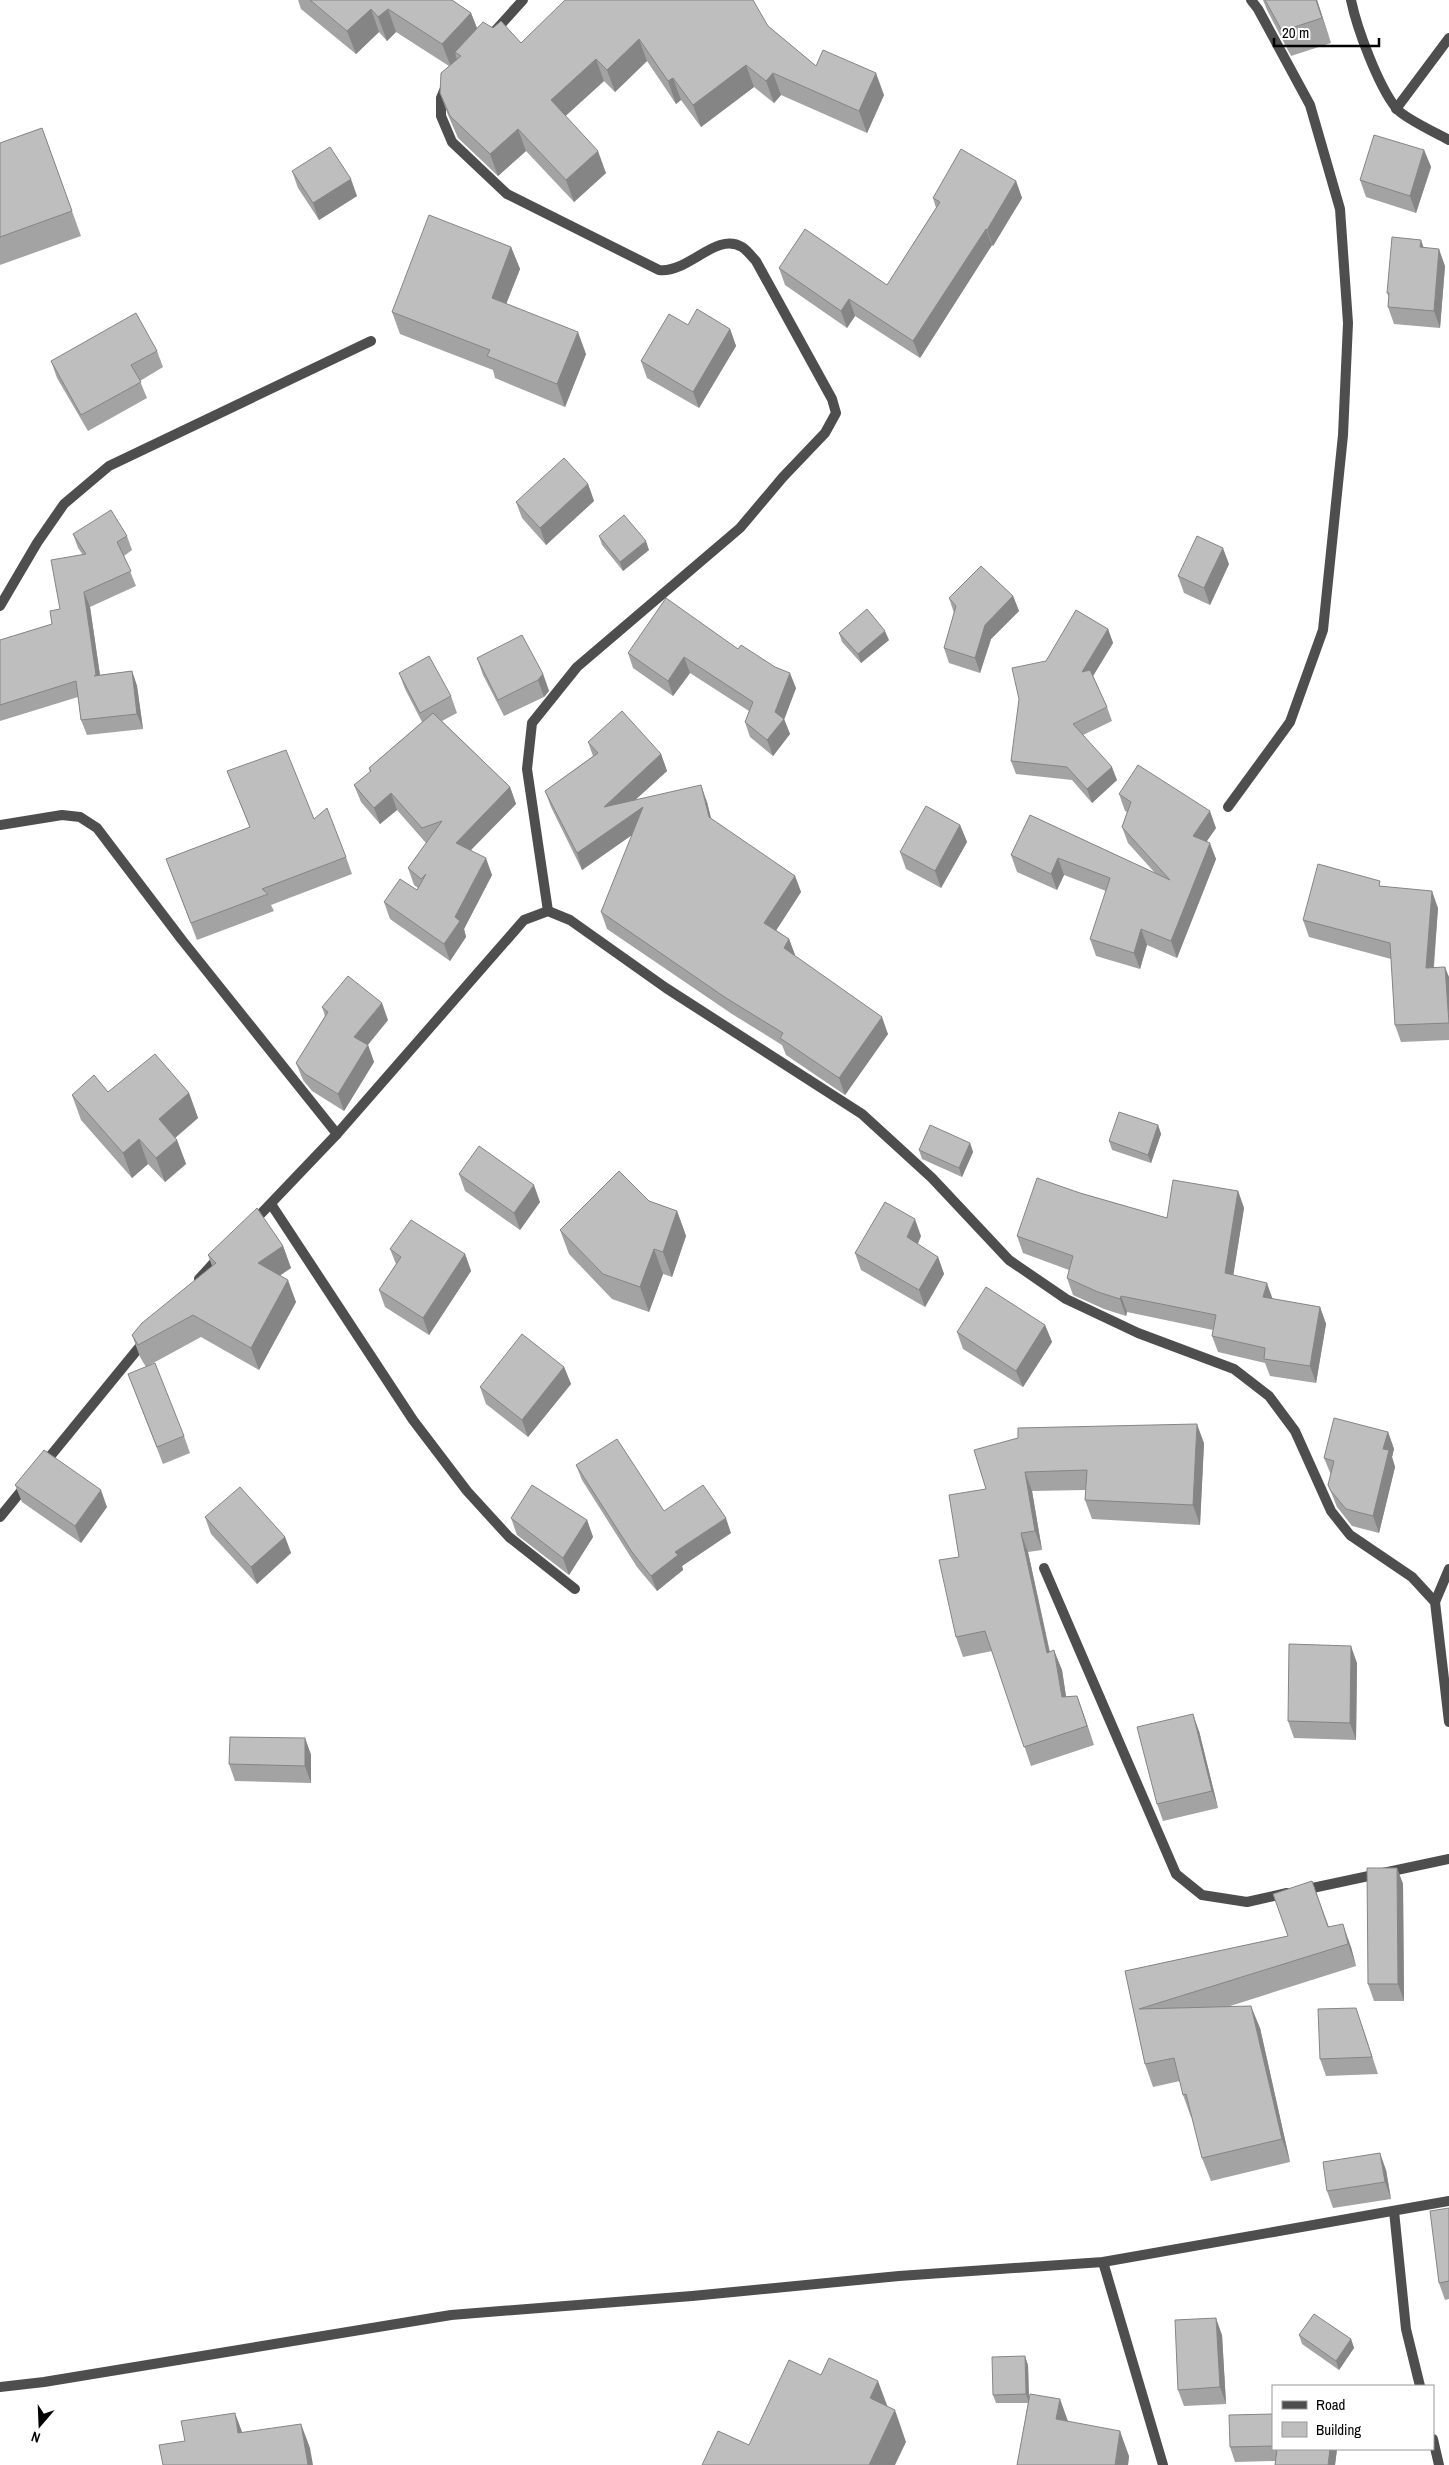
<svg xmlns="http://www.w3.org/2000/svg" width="1449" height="2465" font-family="'Archivo Narrow',sans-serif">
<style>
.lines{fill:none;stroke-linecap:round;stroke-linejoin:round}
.street{stroke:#4e4e4e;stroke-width:10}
.wall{fill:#a3a3a3}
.shaded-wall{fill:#858585}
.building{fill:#bebebe;stroke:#858585}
</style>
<rect width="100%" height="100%" fill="#fff"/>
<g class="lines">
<g class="street">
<path d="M1351,0C1357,29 1378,85 1396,108C1402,117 1438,134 1449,140"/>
<polyline points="494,32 523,0"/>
<path d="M446,86L441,98V116L452,142L507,194L659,270C688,274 716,231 742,247C747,250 752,257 756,261L832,399L836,413L825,433L783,477L740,528L577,667L532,723L527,769L548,911"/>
<polyline points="1396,109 1449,38"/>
<polyline points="0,606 37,543 64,504 109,466 371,341"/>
<polyline points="1228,807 1290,722 1323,630 1343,435 1348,323 1340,209 1310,105 1258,9 1251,0"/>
<polyline points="0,825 62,815 80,817 97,828 182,940 337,1134"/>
<polyline points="271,1204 413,1420 467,1491 509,1537 575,1589"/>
<polyline points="252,1223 337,1134 524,920 548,911 570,920 666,988 862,1114 932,1178 1009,1260 1066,1299 1138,1333 1234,1369 1269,1396 1295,1431 1331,1511 1350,1535 1412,1577 1435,1602 1449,1722"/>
<polyline points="199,1279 221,1255"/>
<polyline points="43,1465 146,1339"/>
<polyline points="0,1517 27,1484"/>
<polyline points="1044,1568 1176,1874 1202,1895 1247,1902 1287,1893"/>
<polyline points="1435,1602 1449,1569"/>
<polyline points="1303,1890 1449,1859"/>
<polyline points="1394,2211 1406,2329 1420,2386"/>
<polyline points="1103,2262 1163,2465"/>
<polyline points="0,2387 44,2382 451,2315 692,2296 899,2276 1103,2262 1449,2201"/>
<polyline points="1433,2439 1439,2465"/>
</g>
</g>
<g class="wall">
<polygon points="298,0 452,0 471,13 477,28 493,28 521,43 768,26 816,66 884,95 867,133 781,95 774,103 754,87 701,127 681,100 676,104 647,61 615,92 604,81 565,116 606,173 574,202 526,151 498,176 458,138 448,115 440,93 449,66 396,32 387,41 379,32 356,54 301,9"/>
<polygon points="1263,0 1317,0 1331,43 1291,56 1267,10"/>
<polygon points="42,128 81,236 0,265 0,143"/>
<polygon points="1424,150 1431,167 1416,213 1366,197 1360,180"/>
<polygon points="292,171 357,196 319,220 298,188"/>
<polygon points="1016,181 1022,198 993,246 992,245 920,358 855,316 847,328 785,285 779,268 887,285 936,208 933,198"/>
<polygon points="511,247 520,269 506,303 586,354 565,407 495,378 493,370 400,334 392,312"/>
<polygon points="1424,248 1445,266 1440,328 1394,324 1388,307 1389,297 1387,293"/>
<polygon points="730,329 736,346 699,408 647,378 641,361"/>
<polygon points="157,351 163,367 140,381 147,398 88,431 57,378 51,361"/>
<polygon points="588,484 594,501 546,545 522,518 516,502"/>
<polygon points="73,534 127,536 132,550 124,556 136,586 90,607 100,675 132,671 137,686 143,729 87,735 81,720 78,697 0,721 0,640 52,624 60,609 83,555 78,548"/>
<polygon points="599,536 649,550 623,571 602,545"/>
<polygon points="1229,564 1210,605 1184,593 1178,576"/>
<polygon points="1013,596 1019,611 991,639 980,673 949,663 944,648 954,613 949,598"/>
<polygon points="1108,629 1113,643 1093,676 1107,707 1112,721 1083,735 1117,780 1092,803 1072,780 1016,774 1011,761 1046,661"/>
<polygon points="839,633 889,640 861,663 842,642"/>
<polygon points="738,649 796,688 784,719 790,734 773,756 750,737 745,722 749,711 690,673 673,696 633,668 628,653"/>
<polygon points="477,658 543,674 549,691 544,697 504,716 483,675"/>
<polygon points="399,673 451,696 457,713 442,721 510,787 516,804 471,850 492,875 464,929 466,937 450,961 390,919 384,902 417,890 418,888 414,885 408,868 426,843 397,810 380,824 361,802 354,785 370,772 369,768 422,722 405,689"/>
<polygon points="588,742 661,754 667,771 635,800 707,802 711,819 795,876 801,892 776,930 789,939 795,955 795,956 888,1034 845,1095 786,1055 782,1045 732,1014 607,929 601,912 632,835 582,870 551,807 545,791 593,756"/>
<polygon points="227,771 314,819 346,857 352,874 271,905 274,911 197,940 166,859 250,828"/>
<polygon points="1119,794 1216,828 1207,841 1216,859 1177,958 1147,945 1140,969 1096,956 1090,939 1106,891 1064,875 1057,890 1017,872 1011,855 1030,815 1155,873 1128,843 1122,827 1127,812 1125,811"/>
<polygon points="960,825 967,842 941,888 906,869 900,852"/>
<polygon points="1382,886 1438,908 1434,967 1449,977 1449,1040 1401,1042 1395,1025 1391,959 1309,937 1303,920"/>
<polygon points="322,1007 388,1020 368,1045 374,1062 344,1111 312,1091 303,1080 296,1063 325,1016"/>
<polygon points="108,1092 189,1093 198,1118 175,1138 177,1140 186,1164 165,1182 148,1164 132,1178 81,1120 72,1095"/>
<polygon points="1158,1125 1161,1134 1151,1163 1112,1150 1109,1141"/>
<polygon points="970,1143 973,1152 962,1177 922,1159 919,1150"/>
<polygon points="459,1174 540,1202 520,1230 465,1191"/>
<polygon points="1238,1191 1244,1208 1233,1275 1272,1299 1320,1307 1326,1324 1316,1383 1270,1376 1265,1363 1218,1352 1212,1336 1213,1330 1127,1312 1126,1316 1104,1309 1073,1295 1067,1278 1069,1270 1023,1253 1017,1236 1080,1193 1167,1218"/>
<polygon points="649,1201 677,1211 686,1236 672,1277 663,1274 649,1312 612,1299 569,1254 560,1230"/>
<polygon points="921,1236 918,1244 938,1257 944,1274 925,1307 861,1270 855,1253"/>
<polygon points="283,1246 291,1268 280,1275 296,1302 259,1370 201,1337 146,1367 140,1357 132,1335 212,1266 208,1255"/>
<polygon points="390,1249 465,1254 471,1271 429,1335 385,1307 379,1290 396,1264"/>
<polygon points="1045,1325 1052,1342 1023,1387 963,1349 957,1332"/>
<polygon points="564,1367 571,1384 528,1437 486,1404 480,1387"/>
<polygon points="128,1374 184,1436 190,1453 163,1464"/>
<polygon points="1388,1432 1394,1449 1392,1457 1395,1467 1379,1533 1352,1526 1337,1507 1328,1485 1331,1475 1324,1458"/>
<polygon points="1204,1443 1200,1525 1092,1519 1085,1500 1086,1490 1032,1491 1042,1550 1028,1552 1050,1652 1062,1670 1066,1697 1077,1696 1094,1745 1031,1766 992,1651 963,1657 956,1637 959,1557 986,1489 974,1450"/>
<polygon points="576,1465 664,1511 731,1533 682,1566 683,1570 657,1591 637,1567 582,1480"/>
<polygon points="15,1485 107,1507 81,1543 22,1502"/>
<polygon points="205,1517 285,1537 291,1553 257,1584 211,1534"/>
<polygon points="511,1518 587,1520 593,1537 569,1575 517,1535"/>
<polygon points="1357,1663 1356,1740 1294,1738 1288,1721"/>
<polygon points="1199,1731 1218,1808 1163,1821 1157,1804"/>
<polygon points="305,1738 311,1755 311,1783 235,1781 229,1764"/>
<polygon points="1397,1868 1403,1884 1404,2001 1374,2001 1368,1984"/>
<polygon points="1312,1881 1329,1927 1351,1947 1356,1966 1227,2007 1260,2028 1290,2162 1211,2181 1202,2158 1192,2117 1191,2117 1183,2095 1180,2081 1153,2087 1145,2064 1125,1971 1288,1936"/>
<polygon points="1362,2025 1378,2074 1326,2076 1320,2059"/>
<polygon points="1386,2170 1391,2199 1333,2208 1327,2191"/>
<polygon points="1449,2208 1449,2299 1445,2300 1439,2283"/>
<polygon points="1222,2335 1226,2404 1184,2406 1178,2390"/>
<polygon points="1299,2335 1351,2339 1354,2348 1339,2370 1302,2344"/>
<polygon points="1028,2365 1029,2396 1068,2421 1129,2456 1128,2465 1017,2465 1028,2403 996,2403 993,2395"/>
<polygon points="1273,2414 1273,2449 1337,2449 1335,2465 1275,2465 1275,2461 1235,2462 1230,2447"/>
</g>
<g class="shaded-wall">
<polygon points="1316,0 1317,0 1331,43"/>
<polygon points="371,9 379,32 356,54 347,31"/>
<polygon points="388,9 396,32 387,41 378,17"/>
<polygon points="471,13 480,36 455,52 457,60 451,67 442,44"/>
<polygon points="639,39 647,61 615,92 607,70"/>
<polygon points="596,59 604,81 559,122 551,100"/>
<polygon points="746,65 754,87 701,127 693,105"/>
<polygon points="773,73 781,95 774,103 766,81"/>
<polygon points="876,73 884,95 867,133 859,111"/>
<polygon points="673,78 681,100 676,104 668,81"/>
<polygon points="518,129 526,151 498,176 490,154"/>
<polygon points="1424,150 1431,167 1416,213 1410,196"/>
<polygon points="598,151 606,173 574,202 566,180"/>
<polygon points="351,179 357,196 319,220 313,203"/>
<polygon points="1016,181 1022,198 993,246 987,230"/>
<polygon points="986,229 992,245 920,358 913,341"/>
<polygon points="1421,240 1427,257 1420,247"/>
<polygon points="511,247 520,269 500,320 492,298"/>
<polygon points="1439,249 1445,266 1440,328 1434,311"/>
<polygon points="849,299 855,316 847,328 841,311"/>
<polygon points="730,329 736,346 699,408 693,392"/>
<polygon points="578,332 586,354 565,407 557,384"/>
<polygon points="588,484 594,501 546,545 540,528"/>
<polygon points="646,541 649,550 623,571 620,562"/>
<polygon points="1223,548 1229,564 1210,605 1204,588"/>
<polygon points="84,592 90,607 102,689 96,675"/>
<polygon points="1013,596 1019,611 991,639 980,673 975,658 985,625"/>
<polygon points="1108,629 1113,643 1087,686 1082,672"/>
<polygon points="885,631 889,640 861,663 858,654"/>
<polygon points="684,657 690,673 673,696 668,681"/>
<polygon points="132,671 137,686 143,729 137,714"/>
<polygon points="790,673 796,688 784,720 784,719 790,734 773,756 767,740 775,712"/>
<polygon points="543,674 549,691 544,697 538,680"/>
<polygon points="661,754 667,771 610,823 604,807"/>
<polygon points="1112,767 1117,780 1092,803 1087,789"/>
<polygon points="701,785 707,802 715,834 709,817"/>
<polygon points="510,787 516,804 462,859 456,843"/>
<polygon points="391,793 397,810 380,824 374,808"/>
<polygon points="643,807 649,823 582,870 577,853"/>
<polygon points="1210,811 1216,828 1199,852 1193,836"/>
<polygon points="960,825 967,842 941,888 935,871"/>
<polygon points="1210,843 1216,859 1177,958 1171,941"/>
<polygon points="486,858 492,875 464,929 466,937 450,961 444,944 455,917"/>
<polygon points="1058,858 1064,875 1057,890 1051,874"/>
<polygon points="795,876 801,892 770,940 764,923"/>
<polygon points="1432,891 1438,908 1432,985 1426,968"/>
<polygon points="1141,929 1147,945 1140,969 1134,953"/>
<polygon points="789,939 795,955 790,965 784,948"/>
<polygon points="1445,967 1449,977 1449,1024 1449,1023"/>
<polygon points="382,1003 388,1020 360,1054 354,1037"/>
<polygon points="882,1017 888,1034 845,1095 839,1078"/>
<polygon points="368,1045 374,1062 344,1111 338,1094"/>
<polygon points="189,1093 198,1118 168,1144 159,1119"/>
<polygon points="1158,1125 1161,1134 1151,1163 1148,1155"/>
<polygon points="139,1139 148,1164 132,1178 123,1153"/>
<polygon points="177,1140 186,1164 165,1182 156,1158"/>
<polygon points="970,1143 973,1152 962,1177 959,1168"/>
<polygon points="534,1185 540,1202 520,1230 514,1213"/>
<polygon points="1238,1191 1244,1208 1231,1290 1225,1273"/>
<polygon points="677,1211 686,1236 672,1277 663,1252"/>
<polygon points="915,1219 921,1236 913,1253 907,1237"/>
<polygon points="283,1246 291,1268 266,1285 258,1263"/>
<polygon points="654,1249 663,1274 649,1312 640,1287"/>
<polygon points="465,1254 471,1271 429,1335 423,1318"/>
<polygon points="938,1257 944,1274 925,1307 919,1290"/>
<polygon points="288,1280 296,1302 259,1370 251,1348"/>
<polygon points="1267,1283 1273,1300 1263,1297"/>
<polygon points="1121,1296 1127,1312 1126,1316 1120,1299"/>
<polygon points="1320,1307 1326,1324 1316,1383 1310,1366"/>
<polygon points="1045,1325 1052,1342 1023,1387 1016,1371"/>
<polygon points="564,1367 571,1384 528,1437 522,1420"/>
<polygon points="1197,1424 1204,1443 1200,1525 1193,1505"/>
<polygon points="1388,1432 1394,1449 1392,1457 1395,1467 1379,1533 1373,1516 1383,1449"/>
<polygon points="1025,1472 1032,1491 1042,1550 1035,1531"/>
<polygon points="101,1490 107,1507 81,1543 75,1526"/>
<polygon points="726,1518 731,1533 682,1566 683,1570 657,1591 651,1576 675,1552"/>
<polygon points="587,1520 593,1537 569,1575 563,1558"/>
<polygon points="1021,1533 1028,1552 1054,1673 1047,1653"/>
<polygon points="285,1537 291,1553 257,1584 251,1567"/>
<polygon points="1351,1646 1357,1663 1356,1740 1350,1723"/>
<polygon points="1054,1650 1062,1670 1069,1716 1062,1697"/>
<polygon points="1077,1696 1084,1715 1094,1745 1087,1726"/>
<polygon points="1193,1714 1199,1731 1218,1808 1212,1791"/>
<polygon points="305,1738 311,1755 311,1783 305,1766"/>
<polygon points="1397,1868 1403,1884 1404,2001 1398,1984"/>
<polygon points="1343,1924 1351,1947 1356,1966 1348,1944"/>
<polygon points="1251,2006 1260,2028 1290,2162 1282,2139"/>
<polygon points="1380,2153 1386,2170 1391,2199 1385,2182"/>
<polygon points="1216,2318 1222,2335 1226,2404 1220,2387"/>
<polygon points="1351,2339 1354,2348 1339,2370 1336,2361"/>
<polygon points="1025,2356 1028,2365 1029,2403 1026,2394"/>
<polygon points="878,2381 890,2413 870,2398"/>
<polygon points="1060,2399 1069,2424 1056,2419"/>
<polygon points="895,2410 906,2442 895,2465 869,2465"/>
<polygon points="235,2413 244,2437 238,2433"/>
<polygon points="301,2424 310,2448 313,2465 308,2465"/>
<polygon points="1120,2431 1129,2456 1128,2465 1115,2465"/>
<polygon points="1330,2449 1337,2449 1335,2465 1328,2465"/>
</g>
<g class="building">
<polygon points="310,0 452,0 471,13 442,44 388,9 378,17 371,9 347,31"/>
<polygon points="565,0 753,0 768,26 816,66 823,50 876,73 859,111 773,73 766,81 746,65 693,105 673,78 668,81 639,39 607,70 596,59 551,100 598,151 566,180 518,129 490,154 450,116 440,93 441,73 461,56 455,52 483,22 493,28 501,21 521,43"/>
<polygon points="1265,0 1316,0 1322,18 1282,31"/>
<polygon points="42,128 72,211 0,237 0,143"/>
<polygon points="1374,135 1424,150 1410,196 1360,180"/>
<polygon points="330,147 351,179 313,203 292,171"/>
<polygon points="961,149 1016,181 987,230 986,229 913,341 849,299 841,311 779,268 805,229 887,285 940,202 933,198"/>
<polygon points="429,215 511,247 492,298 578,332 557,384 487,356 490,350 392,312"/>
<polygon points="1392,237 1421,240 1420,247 1439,249 1434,311 1388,307 1389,293 1387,293"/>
<polygon points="697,309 730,329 693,392 641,361 669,314 688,325"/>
<polygon points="136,313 157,351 131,365 141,382 81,415 51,361"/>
<polygon points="564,458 588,484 540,528 516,502"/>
<polygon points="111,510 127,536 117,542 131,571 84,592 96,675 94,676 132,671 137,714 81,720 76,681 0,705 0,640 52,624 50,611 60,609 51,560 86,554 73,534"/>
<polygon points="624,515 646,541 620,562 599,536"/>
<polygon points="1197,536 1223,548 1204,588 1178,576"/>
<polygon points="981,566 1013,596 985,625 975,658 944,648 956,606 949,598"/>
<polygon points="666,598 738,649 741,645 775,667 790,673 775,712 784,719 767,740 745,722 753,702 684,657 668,681 628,653"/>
<polygon points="867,609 885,631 858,654 839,633"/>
<polygon points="1076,610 1108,629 1082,672 1090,670 1107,707 1073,724 1112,767 1087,789 1067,767 1011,761 1019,699 1012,668 1046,661"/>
<polygon points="522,635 543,674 538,680 498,700 477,658"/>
<polygon points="429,656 451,696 420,713 399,673"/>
<polygon points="622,711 661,754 604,807 701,785 709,817 795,876 764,923 789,939 784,948 882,1017 839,1078 780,1038 783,1033 726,998 601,912 643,807 577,853 545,791 598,753 588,742"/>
<polygon points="433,713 510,787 456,843 486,858 455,917 460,921 444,944 384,902 400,879 417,890 426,874 421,879 408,868 442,821 422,828 391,793 374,808 354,785 371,771 369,768"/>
<polygon points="286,750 314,819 327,808 346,857 262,889 268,894 191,923 166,859 250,827 227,771"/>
<polygon points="1138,765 1210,811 1193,836 1210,843 1171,941 1141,929 1134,953 1090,939 1110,878 1058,858 1051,874 1011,855 1030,815 1170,880 1122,827 1131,802 1119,794"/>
<polygon points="926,806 960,825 935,871 900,852"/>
<polygon points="1318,864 1380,881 1379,886 1432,891 1426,968 1445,967 1449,1023 1395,1025 1390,943 1303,920"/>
<polygon points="348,976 382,1003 354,1037 368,1045 338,1094 305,1074 296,1063 328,1012 322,1007"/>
<polygon points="155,1054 189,1093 159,1119 177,1140 156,1158 139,1139 123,1153 72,1095 94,1075 108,1092"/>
<polygon points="1119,1112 1158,1125 1148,1155 1109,1141"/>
<polygon points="930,1125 970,1143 959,1168 919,1150"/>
<polygon points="479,1146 534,1185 514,1213 459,1174"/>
<polygon points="619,1171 649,1201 677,1211 663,1252 654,1249 640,1287 603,1274 560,1230"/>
<polygon points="1037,1178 1080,1193 1167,1218 1173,1180 1238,1191 1225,1273 1267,1283 1263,1297 1320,1307 1310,1366 1264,1359 1265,1348 1212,1336 1216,1315 1121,1296 1120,1299 1098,1292 1067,1278 1073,1256 1017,1236"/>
<polygon points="885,1202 915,1219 907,1237 938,1257 919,1290 855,1253"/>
<polygon points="257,1208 283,1246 258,1263 288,1280 251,1348 193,1315 138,1345 132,1335 142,1323 216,1263 208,1255"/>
<polygon points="411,1220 465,1254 423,1318 379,1290 401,1257 390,1249"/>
<polygon points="986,1287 1045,1325 1016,1371 957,1332"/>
<polygon points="522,1334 564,1367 522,1420 480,1387"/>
<polygon points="155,1363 184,1436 157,1447 128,1374"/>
<polygon points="1334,1418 1388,1432 1383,1449 1389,1450 1373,1516 1346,1509 1331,1491 1328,1485 1334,1461 1324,1458"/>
<polygon points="1197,1424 1193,1505 1085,1500 1087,1470 1025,1472 1035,1531 1021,1533 1047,1653 1054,1650 1062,1697 1077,1696 1087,1726 1024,1747 985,1631 956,1637 939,1560 959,1557 949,1495 986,1489 974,1450 1018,1438 1018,1428"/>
<polygon points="617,1439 664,1511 703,1485 726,1518 675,1552 678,1555 651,1576 632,1552 576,1465"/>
<polygon points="44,1450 101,1490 75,1526 15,1485"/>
<polygon points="532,1485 587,1520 563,1558 511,1518"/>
<polygon points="240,1487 285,1537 251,1567 205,1517"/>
<polygon points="1289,1644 1351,1646 1350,1723 1288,1721"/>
<polygon points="1193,1714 1212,1791 1157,1804 1137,1727"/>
<polygon points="230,1737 305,1738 305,1766 229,1764"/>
<polygon points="1367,1868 1397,1868 1398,1984 1368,1984"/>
<polygon points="1312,1881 1328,1927 1343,1924 1348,1944 1139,2009 1251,2006 1282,2139 1202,2158 1186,2094 1183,2095 1174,2058 1145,2064 1125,1971 1288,1936 1273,1894"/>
<polygon points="1356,2008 1372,2057 1320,2059 1318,2009"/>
<polygon points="1380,2153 1385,2182 1327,2191 1323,2162"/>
<polygon points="1449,2208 1449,2281 1439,2283 1430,2211"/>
<polygon points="1314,2314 1351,2339 1336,2361 1299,2335"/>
<polygon points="1216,2318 1220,2387 1178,2390 1175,2320"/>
<polygon points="1025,2356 1026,2394 993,2395 992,2357"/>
<polygon points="829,2358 878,2381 870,2398 895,2410 869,2465 702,2465 718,2431 749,2445 789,2360 821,2375"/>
<polygon points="1030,2394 1060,2399 1056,2419 1120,2431 1115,2465 1017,2465"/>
<polygon points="235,2413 238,2433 301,2424 308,2465 163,2465 159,2445 185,2441 181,2421"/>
<polygon points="1273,2414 1273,2446 1230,2447 1229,2415"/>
<polygon points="1277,2449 1330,2449 1328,2465 1275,2465"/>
</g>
<rect x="1272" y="2385" width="162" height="65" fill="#ffffff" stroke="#999999"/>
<rect x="1282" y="2401" width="25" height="8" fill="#4e4e4e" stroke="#999999"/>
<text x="1316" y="2410" font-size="15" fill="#000000">Road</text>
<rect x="1282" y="2422" width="25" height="15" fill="#bebebe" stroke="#999999"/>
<text x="1316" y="2435" font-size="15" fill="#000000">Building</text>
<g transform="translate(40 2425) rotate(199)" stroke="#ffffff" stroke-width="4" paint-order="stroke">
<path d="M0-4L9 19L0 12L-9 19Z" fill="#000000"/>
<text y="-8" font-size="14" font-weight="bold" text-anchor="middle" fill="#000000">N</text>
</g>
<path d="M1274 38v8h105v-8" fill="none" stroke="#000000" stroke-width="2.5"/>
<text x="1282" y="38" font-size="15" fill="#000000" stroke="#ffffff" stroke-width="4" paint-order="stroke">20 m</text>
</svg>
